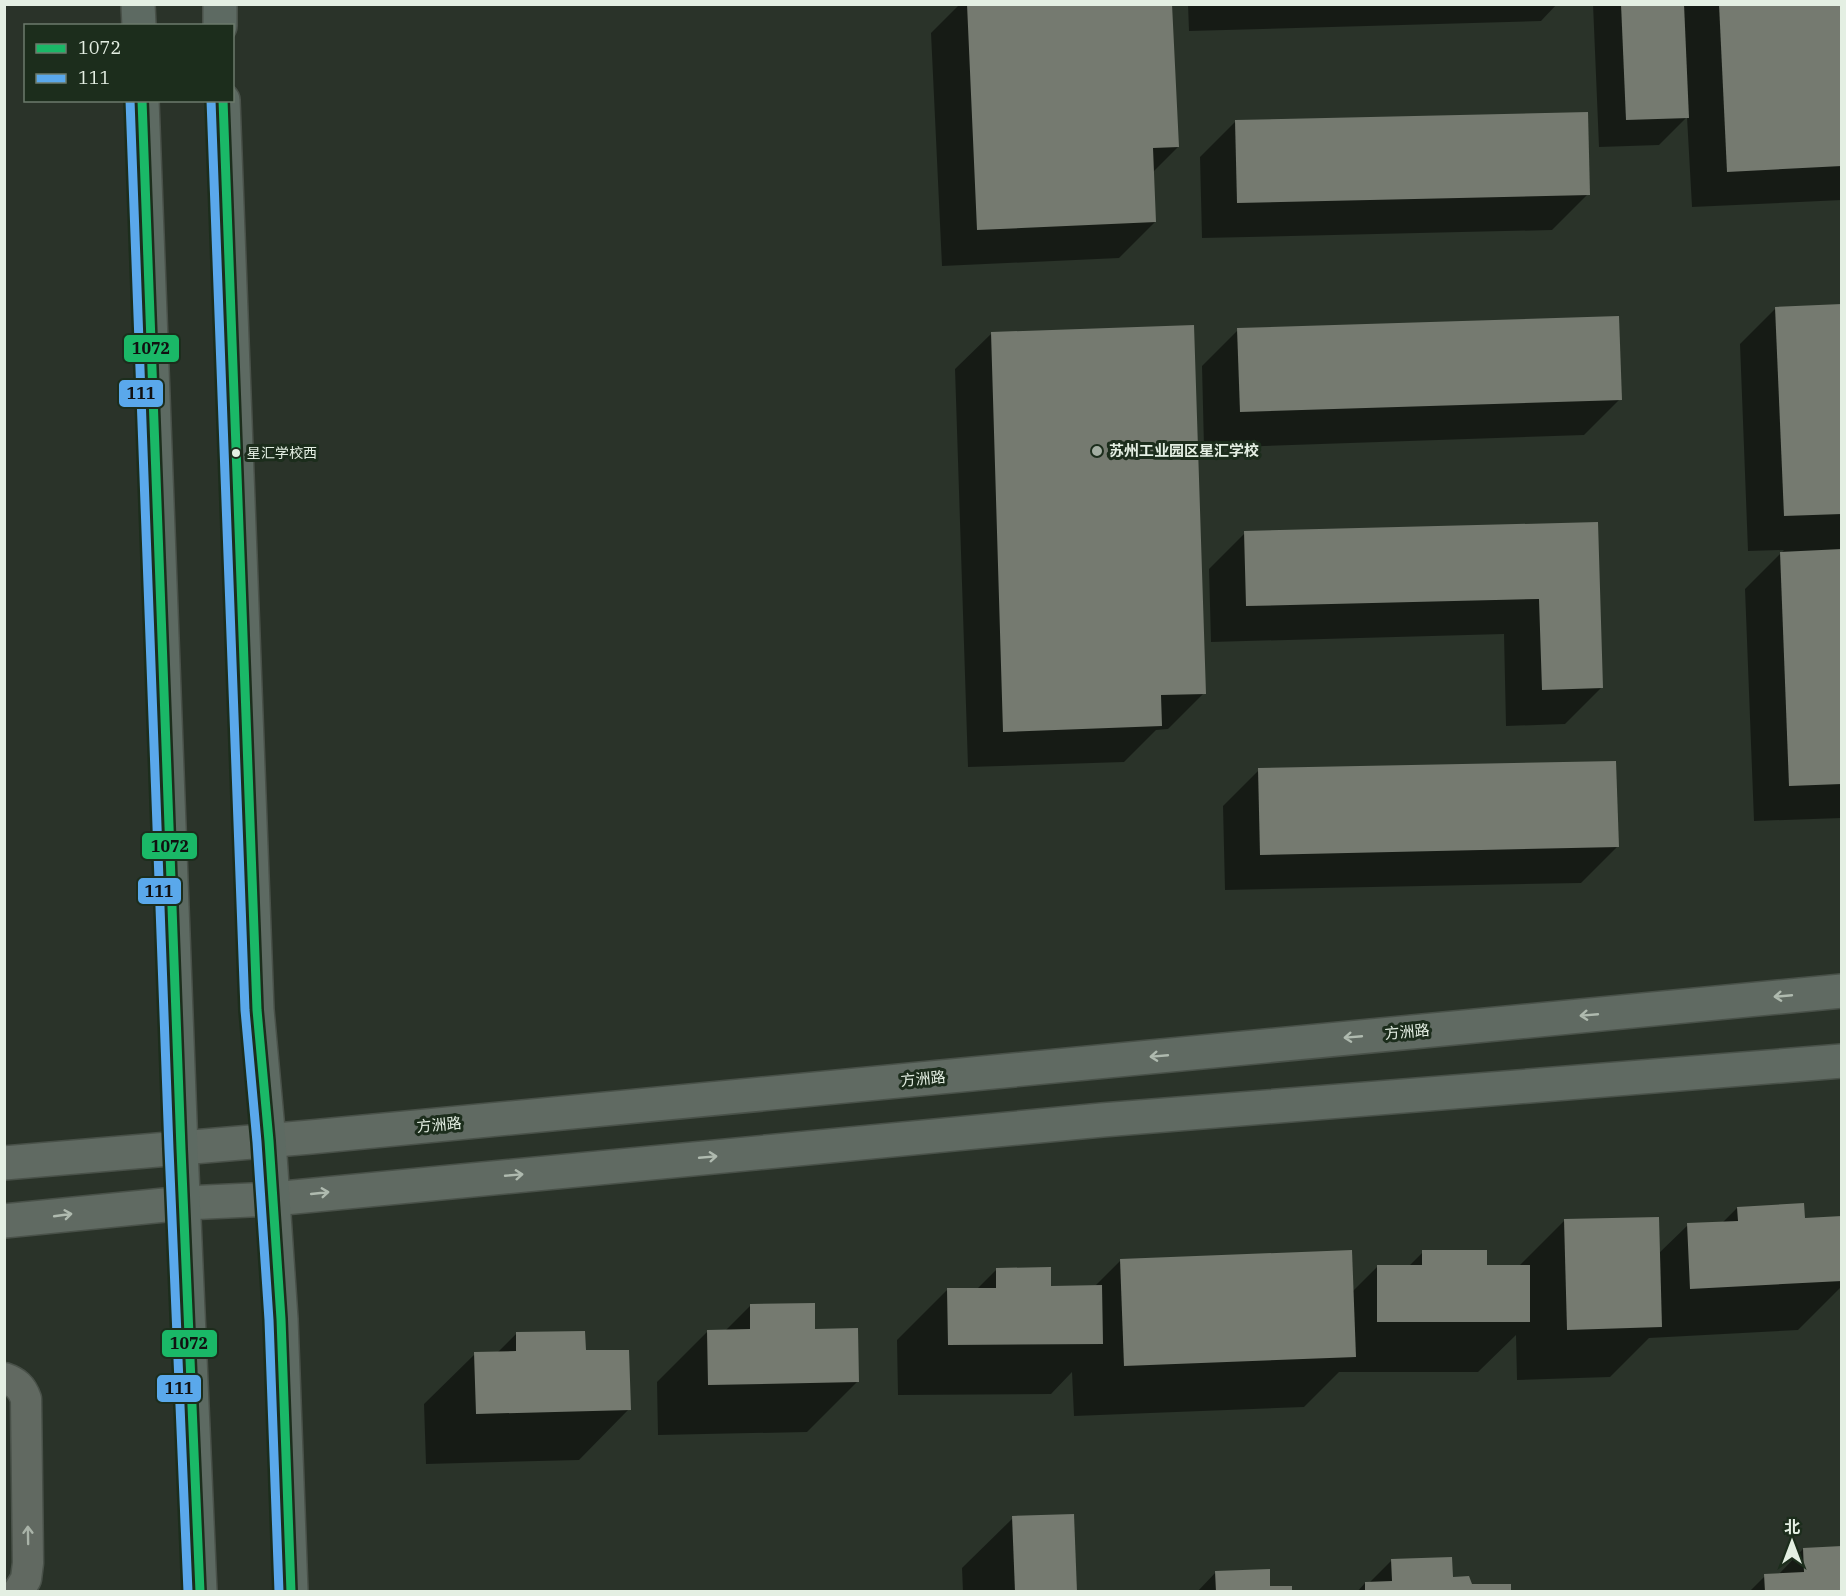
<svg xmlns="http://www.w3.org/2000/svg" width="1846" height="1596" font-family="'IBM Plex Serif','Noto Sans SC',serif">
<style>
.shadow{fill:#0007}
.building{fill:#757a70}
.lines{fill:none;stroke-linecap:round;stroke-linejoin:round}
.minor-casing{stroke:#495149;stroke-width:33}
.secondary-casing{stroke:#495149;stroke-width:36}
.primary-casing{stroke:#495149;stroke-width:36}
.minor{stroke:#616961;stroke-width:30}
.secondary{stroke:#606a62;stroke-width:33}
.primary{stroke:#5d6a62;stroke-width:33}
.bus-1-casing{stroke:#1c2d1c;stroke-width:14}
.bus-2-casing{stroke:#1c2d1c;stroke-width:14}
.bus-1{stroke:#1ab867;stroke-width:9}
.bus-2{stroke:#5aa8eb;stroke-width:9}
.oneway{stroke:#afbaaf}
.oneway2{stroke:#a9b3a8}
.poi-dot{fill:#a3ada2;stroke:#1c2d1c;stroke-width:2}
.bus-dot{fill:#e4efe3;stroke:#1c2d1c;stroke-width:2}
.labels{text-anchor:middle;stroke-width:6;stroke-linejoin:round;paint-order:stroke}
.bus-label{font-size:14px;fill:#e4efe3;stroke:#1c2d1c;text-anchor:start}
.poi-label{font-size:15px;font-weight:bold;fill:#e4efe3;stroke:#1c2d1c;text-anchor:start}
.street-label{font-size:15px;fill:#e4efe3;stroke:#1c2d1c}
.line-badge{stroke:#1c2d1c;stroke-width:2}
.pale-badge-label{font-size:16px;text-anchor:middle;font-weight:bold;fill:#111}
</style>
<rect width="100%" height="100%" fill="#2a3329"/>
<g class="shadow">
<polygon points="960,4 1171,4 1178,147 1153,172 1155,222 1119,258 942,266 931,33"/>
<polygon points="1188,4 1557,4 1541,21 1189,31"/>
<polygon points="1593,4 1842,4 1842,200 1692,207 1687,117 1659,145 1599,147"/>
<polygon points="1236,121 1588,194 1552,230 1202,238 1200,157"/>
<polygon points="1842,306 1842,818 1754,821 1745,589 1784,550 1748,551 1740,344 1776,308"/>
<polygon points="1238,330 1620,399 1584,435 1204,448 1202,366"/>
<polygon points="992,333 1204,693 1168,729 1156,730 1124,762 968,767 955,369"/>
<polygon points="1597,523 1601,688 1565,724 1506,726 1504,634 1211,642 1209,569 1245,533"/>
<polygon points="1259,770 1617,847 1581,883 1225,890 1223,806"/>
<polygon points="1737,1208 1803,1220 1842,1218 1842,1286 1798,1330 1649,1338 1610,1377 1517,1380 1516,1335 1478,1372 1339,1372 1304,1407 1074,1416 1072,1372 1051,1394 898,1395 897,1340 948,1289 977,1289 997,1269 1050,1288 1094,1287 1120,1261 1352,1292 1377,1267 1408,1267 1423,1252 1486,1267 1518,1267 1565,1220 1658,1254 1688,1225 1722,1223"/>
<polygon points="750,1306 814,1330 858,1381 807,1432 658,1435 657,1382 708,1331 725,1331"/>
<polygon points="517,1333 584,1352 629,1409 579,1460 426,1464 424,1404 475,1354 497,1353"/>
<polygon points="1013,1518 1075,1592 963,1592 962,1568"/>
<polygon points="1803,1549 1842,1592 1749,1592 1765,1576 1778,1575"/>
<polygon points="1392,1560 1471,1586 1510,1592 1357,1592 1365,1583 1369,1583"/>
<polygon points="1216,1572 1269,1588 1290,1592 1197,1592"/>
</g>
<g class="building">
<polygon points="967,4 1172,4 1179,147 1153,148 1156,222 977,230"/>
<polygon points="1621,4 1684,4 1689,118 1626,120"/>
<polygon points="1719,4 1842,4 1842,166 1727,172"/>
<polygon points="1588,112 1590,195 1237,203 1235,120"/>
<polygon points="1842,304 1842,514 1784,516 1775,307"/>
<polygon points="1619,316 1622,400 1240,412 1237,328"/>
<polygon points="1194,325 1206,694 1161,695 1162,726 1003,732 991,332"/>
<polygon points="1598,522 1603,688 1542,690 1539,599 1246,606 1244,531"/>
<polygon points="1842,549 1842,784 1789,786 1780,552"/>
<polygon points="1616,761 1619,847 1260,855 1258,768"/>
<polygon points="1804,1203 1805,1218 1842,1216 1842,1281 1690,1289 1687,1223 1738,1221 1737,1207"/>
<polygon points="1659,1217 1662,1327 1567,1330 1564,1219"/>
<polygon points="1352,1250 1356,1357 1124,1366 1120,1259"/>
<polygon points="1422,1250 1487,1250 1487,1265 1530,1265 1530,1322 1377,1322 1377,1265 1422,1265"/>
<polygon points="1051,1267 1051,1286 1102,1285 1103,1344 948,1345 947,1288 996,1288 996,1268"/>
<polygon points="815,1303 815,1329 858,1328 859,1382 708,1385 707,1330 750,1329 750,1304"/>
<polygon points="585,1331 586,1350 629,1350 631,1410 476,1414 474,1352 516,1351 516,1332"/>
<polygon points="1074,1514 1077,1592 1015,1592 1012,1516"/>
<polygon points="1842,1546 1842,1592 1765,1592 1764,1574 1804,1572 1803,1548"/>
<polygon points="1452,1557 1453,1577 1469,1576 1472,1584 1511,1584 1511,1592 1365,1592 1365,1582 1392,1581 1391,1559"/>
<polygon points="1270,1569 1270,1586 1292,1586 1292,1592 1216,1592 1215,1571"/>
</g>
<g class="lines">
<g class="minor-casing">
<path id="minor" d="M4,1378C16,1382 22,1387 26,1399L28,1563L26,1579L18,1592"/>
</g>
<g class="secondary-casing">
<g id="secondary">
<polyline points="4,1163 311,1137 1842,991"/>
<polyline points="4,1221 185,1203 273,1199 1102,1120 1842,1061"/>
</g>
</g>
<g class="primary-casing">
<g id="primary">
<polyline points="138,4 139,26"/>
<polyline points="220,4 220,26"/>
<polyline points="142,100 181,1149 200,1592"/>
<polyline points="223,100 257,1010 269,1141 281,1319 291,1592"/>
</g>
</g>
<use href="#minor" class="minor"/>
<use href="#secondary" class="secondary"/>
<use href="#primary" class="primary"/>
<g class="bus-1-casing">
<g id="bus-1">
<polyline points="142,100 181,1149 200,1592"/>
<polyline points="223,100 257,1010 269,1141 281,1319 291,1592"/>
</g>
</g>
<g class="bus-2-casing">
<g id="bus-2">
<polyline points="130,100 169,1149 188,1592"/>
<polyline points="211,100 245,1010 257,1142 269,1320 279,1592"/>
</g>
</g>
<use href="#bus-1" class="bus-1"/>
<use href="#bus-2" class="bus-2"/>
</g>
<defs><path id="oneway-shaft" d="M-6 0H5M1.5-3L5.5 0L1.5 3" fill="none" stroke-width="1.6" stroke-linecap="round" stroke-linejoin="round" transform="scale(1.5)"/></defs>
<g class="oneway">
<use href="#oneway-shaft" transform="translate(1783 996) rotate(175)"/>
<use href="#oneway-shaft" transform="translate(1589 1015) rotate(175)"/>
<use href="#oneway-shaft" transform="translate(1353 1037) rotate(175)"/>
<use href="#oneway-shaft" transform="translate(1159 1056) rotate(175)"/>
<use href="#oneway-shaft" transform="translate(708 1157) rotate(-5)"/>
<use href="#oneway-shaft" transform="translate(514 1175) rotate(-5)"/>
<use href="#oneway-shaft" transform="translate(320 1193) rotate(-6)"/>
<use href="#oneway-shaft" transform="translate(63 1215) rotate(-8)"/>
</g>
<use class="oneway2" href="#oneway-shaft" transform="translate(28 1535) rotate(-91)"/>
<circle class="poi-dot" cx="1097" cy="451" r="6"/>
<circle class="bus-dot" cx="236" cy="453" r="5"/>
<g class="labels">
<g class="bus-label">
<text x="247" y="458">星汇学校西</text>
</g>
<g class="poi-label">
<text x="1109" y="456">苏州工业园区星汇学校</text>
</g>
<g class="street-label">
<text transform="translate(1407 1032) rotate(-5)" y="5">方洲路</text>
<text transform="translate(923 1079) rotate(-5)" y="5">方洲路</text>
<text transform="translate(439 1125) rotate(-5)" y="5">方洲路</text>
</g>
</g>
<g class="line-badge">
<rect x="123" y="334" width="57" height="29" rx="6" fill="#1ab867"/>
<rect x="118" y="379" width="46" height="29" rx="6" fill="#5aa8eb"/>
<rect x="141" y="832" width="57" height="28" rx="6" fill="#1ab867"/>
<rect x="137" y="877" width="45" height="28" rx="6" fill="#5aa8eb"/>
<rect x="161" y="1329" width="57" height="29" rx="6" fill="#1ab867"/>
<rect x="156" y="1374" width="46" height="29" rx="6" fill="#5aa8eb"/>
</g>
<g class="pale-badge-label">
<text x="151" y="354">1072</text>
<text x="141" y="399">111</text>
<text x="170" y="852">1072</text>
<text x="159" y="897">111</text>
<text x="189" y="1349">1072</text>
<text x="179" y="1394">111</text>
</g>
<rect width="1846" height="1596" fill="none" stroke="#e4efe3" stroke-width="12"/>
<rect x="24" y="24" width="210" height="78" fill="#1c2d1c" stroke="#6c7b6c" stroke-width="1.5"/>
<rect x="36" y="44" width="30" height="9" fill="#1ab867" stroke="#6c7b6c" stroke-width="1.5"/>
<text x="78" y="54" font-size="18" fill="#e4efe3">1072</text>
<rect x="36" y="74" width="30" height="9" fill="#5aa8eb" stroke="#6c7b6c" stroke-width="1.5"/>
<text x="78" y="84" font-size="18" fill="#e4efe3">111</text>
<g transform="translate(1792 1542)" stroke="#1c2d1c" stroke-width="4.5" paint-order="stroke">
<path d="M0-4.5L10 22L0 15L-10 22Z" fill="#e4efe3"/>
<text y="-9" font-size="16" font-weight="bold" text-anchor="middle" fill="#e4efe3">北</text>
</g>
</svg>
